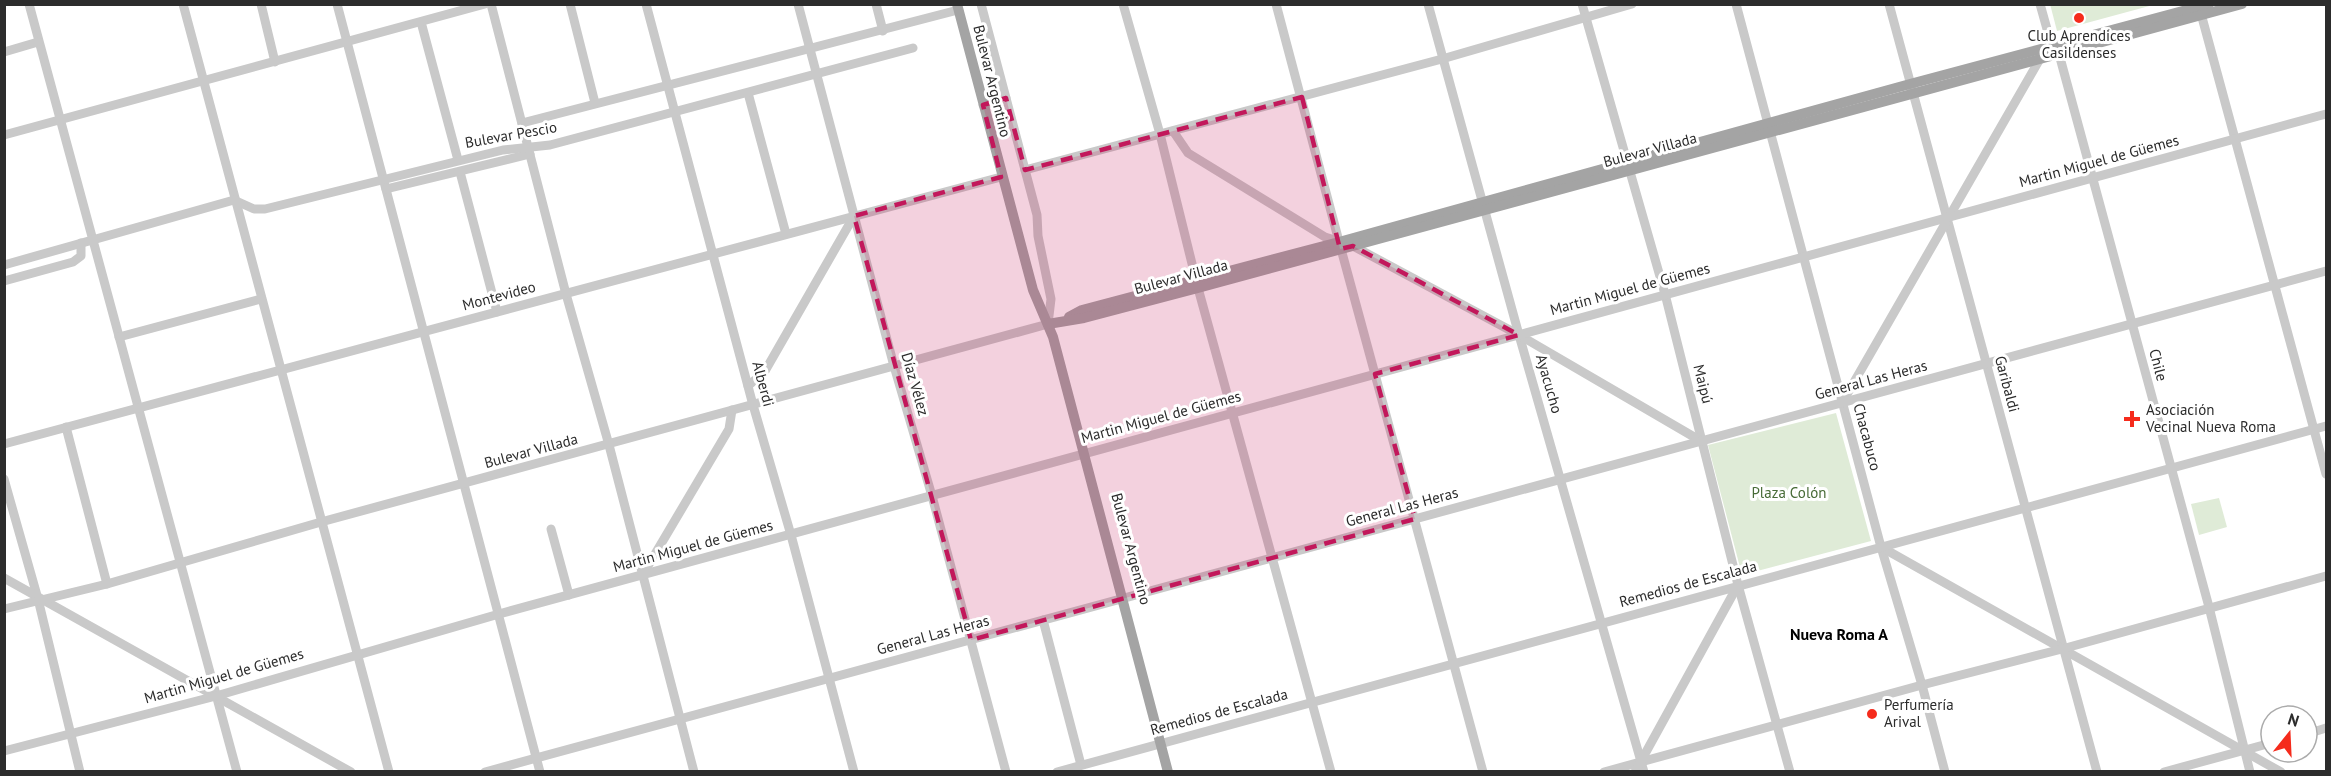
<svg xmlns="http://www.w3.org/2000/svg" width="2331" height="776" font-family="'PT Sans',sans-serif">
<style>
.green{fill:#dfebd7}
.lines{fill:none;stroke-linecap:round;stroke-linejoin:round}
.minor{stroke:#c9c9c9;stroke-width:9}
.major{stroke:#a4a4a4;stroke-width:10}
.marked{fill:#c2185b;fill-opacity:0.2;stroke:#c2185b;stroke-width:4.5;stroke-dasharray:12 8;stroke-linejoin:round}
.poi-dot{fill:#f52b1c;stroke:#fff;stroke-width:2}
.labels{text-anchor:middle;stroke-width:6;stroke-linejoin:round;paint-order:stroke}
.poi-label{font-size:15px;fill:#2c2c2c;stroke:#fff;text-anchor:start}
.street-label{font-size:15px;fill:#2c2c2c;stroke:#fff}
.park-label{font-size:15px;fill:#476b36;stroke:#fff}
.neighbourhood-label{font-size:16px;font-weight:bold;fill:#000;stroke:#fff}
</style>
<rect width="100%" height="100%" fill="#fff"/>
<g class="green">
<polygon points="2050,4 2153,4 2153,5 2057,31"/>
<polygon points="1836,413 1871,541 1742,575 1708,445"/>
<polygon points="2219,498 2227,527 2199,535 2191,504"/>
</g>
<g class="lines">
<g class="minor">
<polyline points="29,4 237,772"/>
<polyline points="183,4 389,772"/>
<polyline points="261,4 275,62"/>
<polyline points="337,4 540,772"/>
<polyline points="491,4 566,294 609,445 694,772"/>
<polyline points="570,4 595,103"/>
<polyline points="646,4 753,405 791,535 854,772"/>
<polyline points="798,4 894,366 932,496 1006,772"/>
<polyline points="876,4 883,31"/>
<polyline points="1123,4 1160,134 1198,288 1331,772"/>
<polyline points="1276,4 1341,249 1483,772"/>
<polyline points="1428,4 1519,335 1644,772"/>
<polyline points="1582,4 1665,294 1738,585 1790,772"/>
<polyline points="1736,4 1881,547 1922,685 1945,772"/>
<polyline points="1889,4 2097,772"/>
<polyline points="2040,4 2052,47 2059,54 2209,607 2250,772"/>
<polyline points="2200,10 2326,474"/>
<polyline points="421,22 458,160"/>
<polyline points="4,52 38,42"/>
<polyline points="748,93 786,234"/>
<polyline points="983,105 1006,98"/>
<polyline points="522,123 958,10"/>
<polyline points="1173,131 1188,153 1325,237 1353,246 1519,335 1701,441"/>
<polyline points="4,135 485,4"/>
<polyline points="1025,170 1442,59 1632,4"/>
<polyline points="460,172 497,312"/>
<polyline points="386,189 530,154"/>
<polyline points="4,265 234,200 254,209 265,209 503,150 550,145 913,48"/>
<polyline points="4,281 73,262 81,256 81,243"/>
<polyline points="119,337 261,299"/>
<polyline points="748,386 765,371 854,216"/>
<polyline points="1842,403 2041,57"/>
<polyline points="66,427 107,584"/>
<polyline points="4,444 1001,177"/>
<polyline points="4,479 38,599 80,772"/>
<polyline points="551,529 569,595"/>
<polyline points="1881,547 2281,772"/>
<polyline points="642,576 729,429 732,410"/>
<polyline points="4,578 351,772"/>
<polyline points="4,609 107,584 321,522 1048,324 1051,299 1038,236 1037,215 981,4"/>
<polyline points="1043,620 1081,765"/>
<polyline points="2307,734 2326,728"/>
<polyline points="4,751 216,696 499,614 2326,114"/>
<polyline points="485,772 2326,271"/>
<polyline points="1057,772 2326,426"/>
<polyline points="1604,772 1922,685 2062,649 2326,576"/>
<polyline points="1635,772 1738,585"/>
<polyline points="2164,772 2271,743"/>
</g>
<g class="major">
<polyline points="957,4 1033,290 1053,337 1168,772"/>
<polyline points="1069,317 1082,310 1339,242 1910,84 2209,4"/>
<polyline points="1048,324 1084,318 1198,288 2242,4"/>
</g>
</g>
<path class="marked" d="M1302,97L1340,249L1353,246L1519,335L1375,374L1415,519L971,640L854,216L1001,177L983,105L1006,98L1025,170Z"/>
<g class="poi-dot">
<circle cx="2079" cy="18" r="6"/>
<path d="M2129 410h6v6h6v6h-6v6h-6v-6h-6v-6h6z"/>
<circle cx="1872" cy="714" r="6"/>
</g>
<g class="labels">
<g class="poi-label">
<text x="2079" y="41" text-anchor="middle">Club Aprendices<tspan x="2079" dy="17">Casildenses</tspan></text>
<text x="2146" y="415">Asociación<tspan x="2146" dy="17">Vecinal Nueva Roma</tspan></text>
<text x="1884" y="710">Perfumería<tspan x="1884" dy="17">Arival</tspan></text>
</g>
<g class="street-label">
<text transform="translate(992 81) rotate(76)" y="5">Bulevar Argentino</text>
<text transform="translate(511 135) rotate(-10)" y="5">Bulevar Pescio</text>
<text transform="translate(1650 150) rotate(-15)" y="5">Bulevar Villada</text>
<text transform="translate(2099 161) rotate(-15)" y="5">Martin Miguel de Güemes</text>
<text transform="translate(1181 277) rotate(-15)" y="5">Bulevar Villada</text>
<text transform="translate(1630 289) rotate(-15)" y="5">Martin Miguel de Güemes</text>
<text transform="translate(499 296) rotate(-15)" y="5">Montevideo</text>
<text transform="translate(2158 365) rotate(75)" y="5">Chile</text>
<text transform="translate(1871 380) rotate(-15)" y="5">General Las Heras</text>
<text transform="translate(763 384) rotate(75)" y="5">Alberdi</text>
<text transform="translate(915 384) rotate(74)" y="5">Díaz Vélez</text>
<text transform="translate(1549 384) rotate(74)" y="5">Ayacucho</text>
<text transform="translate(1703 384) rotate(76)" y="5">Maipú</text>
<text transform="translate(2007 384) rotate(75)" y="5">Garibaldi</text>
<text transform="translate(1161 417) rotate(-15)" y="5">Martin Miguel de Güemes</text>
<text transform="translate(1867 437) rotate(75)" y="5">Chacabuco</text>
<text transform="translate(531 451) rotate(-15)" y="5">Bulevar Villada</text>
<text transform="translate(1402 507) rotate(-15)" y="5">General Las Heras</text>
<text transform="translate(693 546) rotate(-15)" y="5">Martin Miguel de Güemes</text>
<text transform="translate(1131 549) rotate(75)" y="5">Bulevar Argentino</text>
<text transform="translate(1688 584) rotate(-15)" y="5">Remedios de Escalada</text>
<text transform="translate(933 635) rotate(-15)" y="5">General Las Heras</text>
<text transform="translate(224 676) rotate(-16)" y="5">Martin Miguel de Güemes</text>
<text transform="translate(1219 712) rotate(-15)" y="5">Remedios de Escalada</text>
</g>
<g class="park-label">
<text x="1789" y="498">Plaza Colón</text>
</g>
<g class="neighbourhood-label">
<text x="1839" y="640">Nueva Roma A</text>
</g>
</g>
<rect width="2331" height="776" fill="none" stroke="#2c2c2c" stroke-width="12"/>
<g transform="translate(2289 734) rotate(18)"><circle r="28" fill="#ffffff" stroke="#ababab" stroke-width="1.5"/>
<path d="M0-4.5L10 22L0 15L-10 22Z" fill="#f52b1c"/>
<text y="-9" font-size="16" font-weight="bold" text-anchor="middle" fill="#2c2c2c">N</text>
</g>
</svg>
